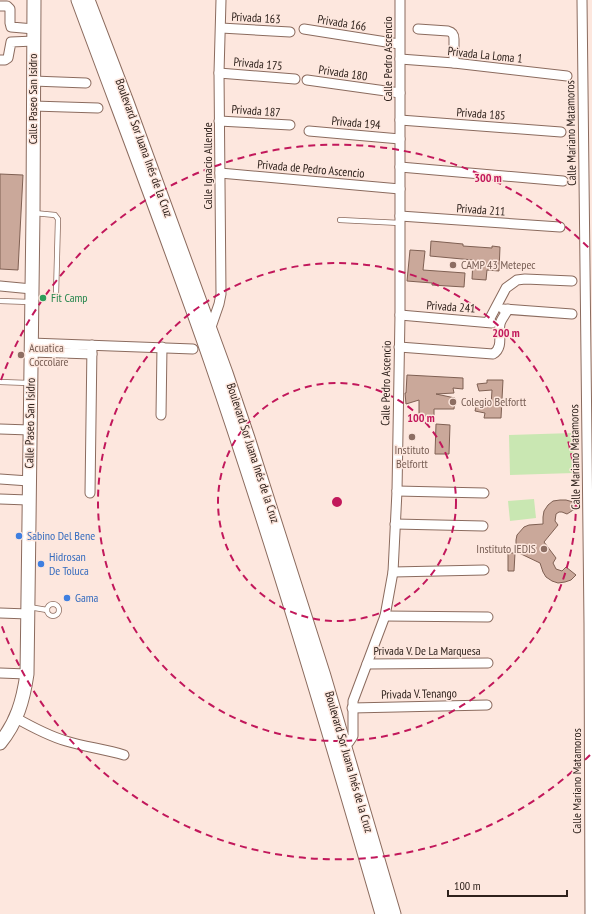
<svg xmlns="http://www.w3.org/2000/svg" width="592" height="914" font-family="'PT Sans Narrow',sans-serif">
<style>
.pitch{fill:#c9e7b2}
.building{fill:#caa89a;stroke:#7f6053}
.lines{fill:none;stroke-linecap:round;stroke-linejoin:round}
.service-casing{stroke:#8b6b5e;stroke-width:6}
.minor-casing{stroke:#8b6b5e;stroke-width:11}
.secondary-casing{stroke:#8b6b5e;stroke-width:15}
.service{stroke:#fff;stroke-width:4.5}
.minor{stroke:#fff;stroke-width:9}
.secondary{stroke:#fff;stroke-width:13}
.ring{fill:none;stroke:#c2185b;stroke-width:2;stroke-dasharray:7 5}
.education-dot{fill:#8d6e63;stroke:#fde7de;stroke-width:1.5}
.leisure-dot{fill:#2e9e5b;stroke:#fde7de;stroke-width:1.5}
.shop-dot{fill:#3f7fe0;stroke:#fde7de;stroke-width:1.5}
.labels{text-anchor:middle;stroke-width:3;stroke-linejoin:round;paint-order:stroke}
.street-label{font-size:12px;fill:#2f221c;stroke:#fde7de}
.education-label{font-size:12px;fill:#785e54;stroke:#fde7de;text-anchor:start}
.leisure-label{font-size:12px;fill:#27864d;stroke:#fde7de;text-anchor:start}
.shop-label{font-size:12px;fill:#366cbe;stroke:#fde7de;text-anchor:start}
.centre{fill:#c2185b;stroke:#fde7de;stroke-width:2}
.ring-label{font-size:12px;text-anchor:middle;font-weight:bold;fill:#c2185b;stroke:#fde7de;stroke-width:3;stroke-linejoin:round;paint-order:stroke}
</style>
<rect width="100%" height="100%" fill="#fde7de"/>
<g class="pitch">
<polygon points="573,433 574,473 510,475 509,435"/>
<polygon points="534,499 536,518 510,521 508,501"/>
</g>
<g class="building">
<polygon points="0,174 23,175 18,270 0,269"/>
<polygon points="431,241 463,244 463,246 492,248 492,246 500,247 499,271 487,270 486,280 472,279 473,260 430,256"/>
<polygon points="410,250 425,251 423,270 465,273 464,287 432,285 432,283 407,281"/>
<polygon points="407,375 463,378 463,389 453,388 454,393 436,394 455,398 454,409 434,409 434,416 419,416 419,400 406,404 405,393 406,393"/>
<polygon points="487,380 503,380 501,418 484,418 485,413 475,411 477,403 491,406 492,390 479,391 477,384 487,383"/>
<polygon points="436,424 450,425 449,454 435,454"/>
<polygon points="560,500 566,500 573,502 578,507 567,514 562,512 559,512 556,514 555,521 558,525 544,542 556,558 553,563 556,569 562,571 566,567 576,575 571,580 565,582 558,583 552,581 546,577 543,572 540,563 519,553 516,545 516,540 517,535 524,527 529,525 543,524 543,517 544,511 548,505 553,501"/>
<polygon points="508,553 515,553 514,571 508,571"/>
</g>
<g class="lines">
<g class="service-casing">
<g id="service">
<polyline points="34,213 55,215 58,219 56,295"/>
<polyline points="340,220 400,223"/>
<polyline points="0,301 30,302"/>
<polyline points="0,382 29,383"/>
<circle cx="53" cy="610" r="6"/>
<polyline points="29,607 47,610"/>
</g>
</g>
<g class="minor-casing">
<g id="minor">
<polyline points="582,0 589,623 590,914"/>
<polyline points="0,6 7,6 10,9 10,23 11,27 34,29"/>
<polyline points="221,28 290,32"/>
<polyline points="304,29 399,44"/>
<path d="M418,29L448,31C452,32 454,34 454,39V63"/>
<polyline points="400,59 454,63 567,76"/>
<polyline points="0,60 5,60 8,58 11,42 34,41"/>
<polyline points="219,73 295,79"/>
<polyline points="307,80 400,93"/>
<polyline points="33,81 86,83"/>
<polyline points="33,106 98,108"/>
<polyline points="400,120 561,132"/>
<polyline points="219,121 290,125"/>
<polyline points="309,131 400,139"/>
<polyline points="400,167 563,181"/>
<polyline points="220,173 400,189"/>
<polyline points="400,216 560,227"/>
<polyline points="0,286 32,289"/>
<polyline points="503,309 572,314"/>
<polyline points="400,315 492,323"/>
<polyline points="488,322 506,288 517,280 525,279 572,281"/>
<polyline points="210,330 219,304 221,294 219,73 221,0"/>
<polyline points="31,343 193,349"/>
<path d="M399,347L493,354C504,348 498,333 500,324C501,319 506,314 508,309"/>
<polyline points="31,352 92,354"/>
<polyline points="161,415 162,347"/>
<polyline points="0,429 30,430"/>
<polyline points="0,479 29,481"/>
<polyline points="397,491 484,493"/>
<polyline points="90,493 92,345"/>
<polyline points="0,499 28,500"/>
<polyline points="395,524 483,526"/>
<polyline points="393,572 484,570"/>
<polyline points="0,613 28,614"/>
<polyline points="385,616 488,617"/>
<polyline points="367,664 488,663"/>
<polyline points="0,673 27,674"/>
<polyline points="352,708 487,705"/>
<path d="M16,718C32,727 49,736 66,741C85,747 105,749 124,755"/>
<polyline points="340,747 349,742 353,736 353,701 385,616 393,572 397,491 400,315 400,0"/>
</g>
</g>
<g class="secondary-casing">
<g id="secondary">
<path d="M78,0C122,119 168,238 210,359C273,542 328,728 382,914"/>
<polyline points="88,0 127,102 226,373 248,438 324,676 394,914"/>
<path d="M0,743C17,722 23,701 27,674L33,213L34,0"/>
</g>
</g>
<use href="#service" class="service"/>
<use href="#minor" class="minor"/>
<use href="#secondary" class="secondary"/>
</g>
<g class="ring">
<circle cx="337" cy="502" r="119"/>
<circle cx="337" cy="502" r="239"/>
<path d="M590 755A358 358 0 0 1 1 624M1 380A358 358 0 0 1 590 249"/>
</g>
<g class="education-dot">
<circle cx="453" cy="265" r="4"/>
<circle cx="21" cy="355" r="4"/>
<circle cx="453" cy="402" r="4"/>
<circle cx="412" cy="437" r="4"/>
<circle cx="544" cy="549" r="4"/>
</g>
<circle class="leisure-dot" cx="43" cy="298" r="4"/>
<g class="shop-dot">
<circle cx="19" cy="536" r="4"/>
<circle cx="41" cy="564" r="4"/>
<circle cx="67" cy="598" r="4"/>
</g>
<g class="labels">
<g class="street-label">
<text transform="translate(256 18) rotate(3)" y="4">Privada 163</text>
<text transform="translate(342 23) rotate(9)" y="4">Privada 166</text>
<text transform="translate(485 55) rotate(6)" y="4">Privada La Loma 1</text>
<text transform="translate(388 59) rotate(-90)" y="4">Calle Pedro Ascencio</text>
<text transform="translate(258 64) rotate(5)" y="4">Privada 175</text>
<text transform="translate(343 73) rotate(8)" y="4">Privada 180</text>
<text transform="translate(33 99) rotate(-90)" y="4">Calle Paseo San Isidro</text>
<text transform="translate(256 111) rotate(4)" y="4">Privada 187</text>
<text transform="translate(481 114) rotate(4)" y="4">Privada 185</text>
<text transform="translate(356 123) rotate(5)" y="4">Privada 194</text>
<text transform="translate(571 133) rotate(-91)" y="4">Calle Mariano Matamoros</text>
<text transform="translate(144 148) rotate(70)" y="4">Boulevard Sor Juana Inés de la Cruz</text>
<text transform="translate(208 166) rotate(-90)" y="4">Calle Ignacio Allende</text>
<text transform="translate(311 169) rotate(5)" y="4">Privada de Pedro Ascencio</text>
<text transform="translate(481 210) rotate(4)" y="4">Privada 211</text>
<text transform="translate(451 307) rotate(4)" y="4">Privada 241</text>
<text transform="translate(386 383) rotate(-89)" y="4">Calle Pedro Ascencio</text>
<text transform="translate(30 423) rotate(-89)" y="4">Calle Paseo San Isidro</text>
<text transform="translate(253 453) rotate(72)" y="4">Boulevard Sor Juana Inés de la Cruz</text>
<text transform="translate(575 457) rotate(-91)" y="4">Calle Mariano Matamoros</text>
<text x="427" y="655">Privada V. De La Marquesa</text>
<text transform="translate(419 694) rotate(-1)" y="4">Privada V. Tenango</text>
<text transform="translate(349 762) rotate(74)" y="4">Boulevard Sor Juana Inés de la Cruz</text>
<text transform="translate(577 781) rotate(-90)" y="4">Calle Mariano Matamoros</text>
</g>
<g class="education-label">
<text x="461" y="269">CAMP 43 Metepec</text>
<text x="29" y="352">Acuatica<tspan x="29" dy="14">Coccolare</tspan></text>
<text x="461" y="406">Colegio Belfortt</text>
<text x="412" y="454" text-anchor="middle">Instituto<tspan x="412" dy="14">Belfortt</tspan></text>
<text x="536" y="553" text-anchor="end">Instituto IEDIS</text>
</g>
<g class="leisure-label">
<text x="51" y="302">Fit Camp</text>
</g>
<g class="shop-label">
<text x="27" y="540">Sabino Del Bene</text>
<text x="49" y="561">Hidrosan<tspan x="49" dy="14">De Toluca</tspan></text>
<text x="75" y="602">Gama</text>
</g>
</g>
<circle cx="337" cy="502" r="6" class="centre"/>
<g class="ring-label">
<text x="488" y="182">300 m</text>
<text x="506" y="337">200 m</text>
<text x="421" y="422">100 m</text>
</g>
<path d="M448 890v6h119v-6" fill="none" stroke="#2f221c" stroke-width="2"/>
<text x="454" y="890" font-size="12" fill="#2f221c" stroke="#fde7de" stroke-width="3" paint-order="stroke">100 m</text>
</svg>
